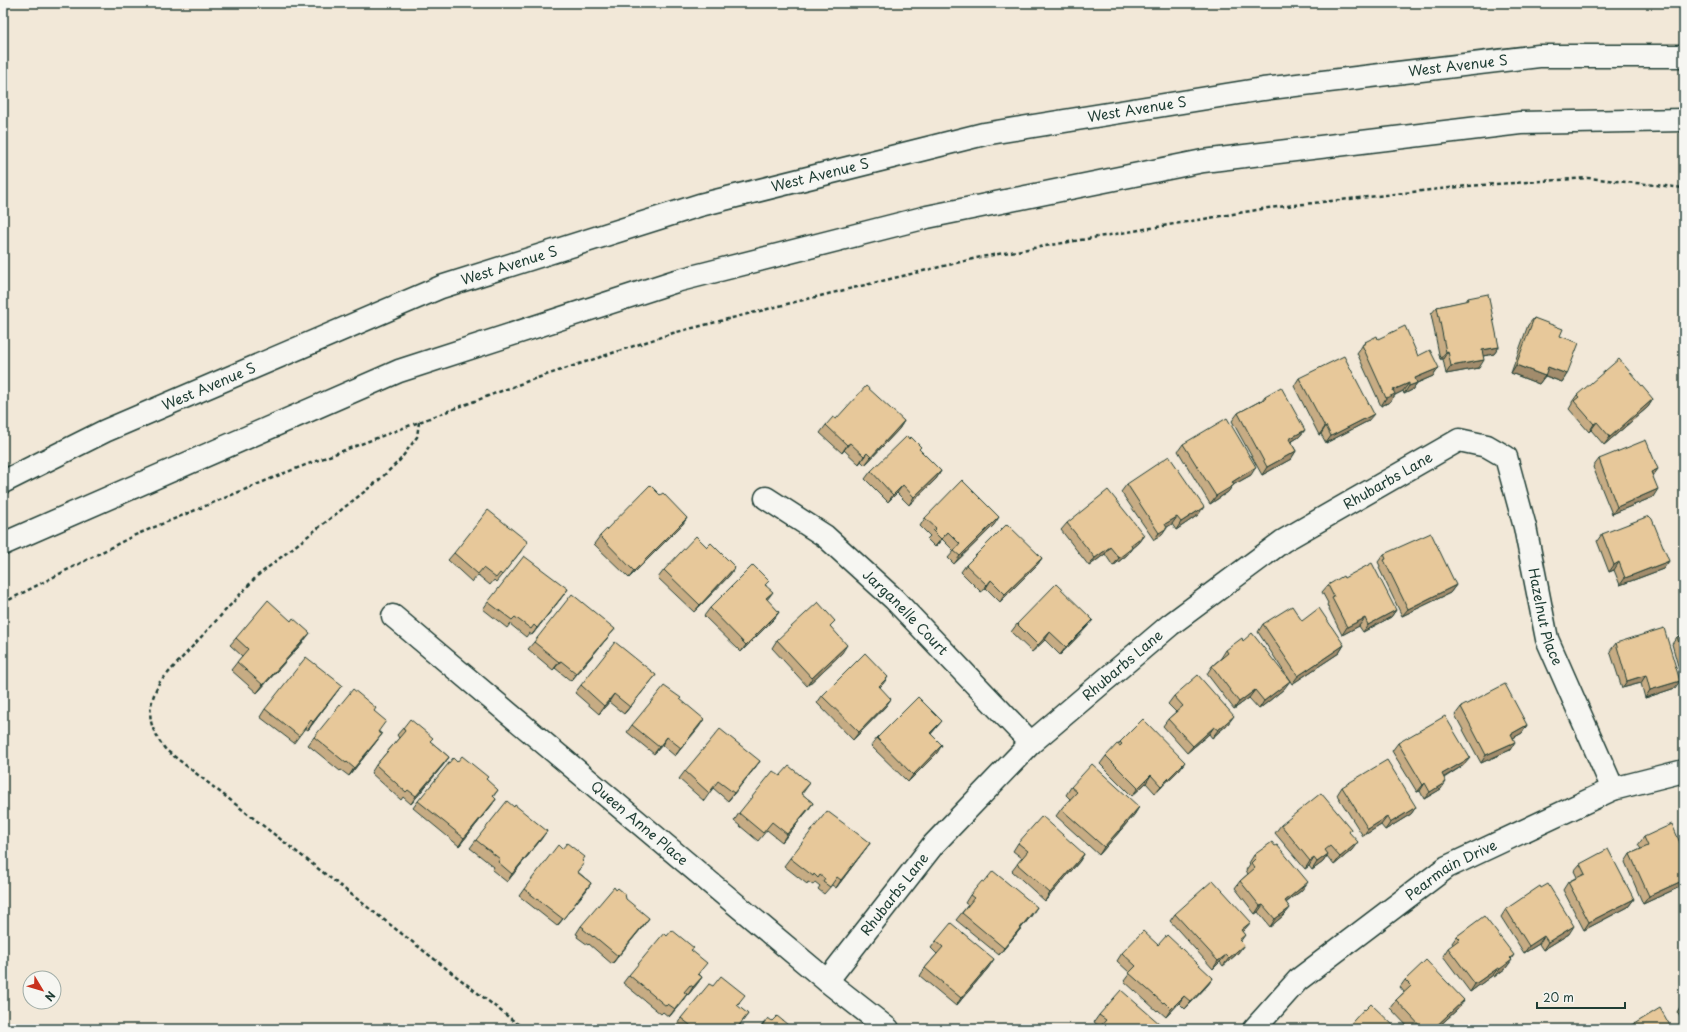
<svg xmlns="http://www.w3.org/2000/svg" width="1687" height="1032" font-family="'Playpen Sans',sans-serif">
<style>
.lines{fill:none;stroke-linecap:round;stroke-linejoin:round}
.minor-casing{stroke:#1f3d34;stroke-width:25}
.path{stroke:#1f3d34;stroke-width:2.5;stroke-dasharray:4 3;stroke-linecap:butt}
.minor{stroke:#f6f6f2;stroke-width:22}
.wall{fill:#c7ac84;stroke:#1f3d34}
.shaded-wall{fill:#a28c6c;stroke:#1f3d34}
.building{fill:#e7c89a;stroke:#1f3d34}
.labels{text-anchor:middle;stroke-width:4;stroke-linejoin:round;paint-order:stroke}
.street-label{font-size:14px;fill:#1f3d34;stroke:#f6f6f2}
</style>
<rect width="100%" height="100%" fill="#f2e8d8"/>
<filter id="ink" filterUnits="userSpaceOnUse"><feTurbulence type="fractalNoise" baseFrequency=".025" numOctaves="2"/><feDisplacementMap in="SourceGraphic" scale="8" xChannelSelector="R" yChannelSelector="G"/><feConvolveMatrix kernelMatrix="1 2 1 2 8 2 1 2 1" color-interpolation-filters="sRGB"/></filter>
<g filter="url(#ink)">
<g class="lines">
<g class="minor-casing">
<g id="minor">
<path id="s1" d="M3,482L105,431L441,287L700,205L984,134L1263,89L1539,56H1684"/>
<path id="s2" d="M766,498L825,536L894,599L1031,743"/>
<polyline points="3,544 399,371 676,281 927,217 1203,161 1520,123 1684,120"/>
<path id="s3" d="M393,616L827,981L888,1029"/>
<path id="s4" d="M827,981L933,845L1031,743L1170,625L1283,541L1459,440L1487,446L1506,457L1525,527L1547,639L1613,789"/>
<path id="s5" d="M1254,1029L1298,980L1447,867L1613,789L1684,771"/>
</g>
</g>
<g class="path">
<path d="M419,422L417,437L400,460L378,481L257,576L159,683C146,710 147,726 166,750L524,1029"/>
<polyline points="3,603 133,536 287,472 374,439 528,381 673,333 799,301 981,257 1268,208 1467,186 1588,178 1684,188"/>
</g>
<use href="#minor" class="minor"/>
</g>
<g class="wall">
<polygon points="1468,298 1499,347 1494,354 1483,356 1479,368 1446,374 1443,359 1440,359 1431,314 1437,307 1466,301"/>
<polygon points="1534,318 1560,336 1567,374 1562,382 1545,376 1539,384 1511,373 1528,325"/>
<polygon points="1378,339 1418,356 1439,368 1433,376 1417,383 1412,390 1404,394 1403,391 1395,395 1390,402 1381,406 1357,353 1365,342"/>
<polygon points="1299,378 1368,421 1326,443 1321,434 1319,435 1294,386"/>
<polygon points="1577,395 1653,399 1648,407 1604,445 1591,430 1589,432 1569,409 1572,404 1572,402"/>
<polygon points="1265,396 1305,430 1299,437 1291,442 1296,451 1291,459 1262,475 1232,421 1238,413 1262,400"/>
<polygon points="836,419 904,421 899,429 865,465 861,461 859,464 844,450 842,453 820,433 826,425"/>
<polygon points="1183,444 1251,475 1233,485 1228,492 1210,504 1178,451"/>
<polygon points="919,449 941,471 936,479 909,505 897,493 888,502 865,479 871,471"/>
<polygon points="1599,459 1653,476 1653,497 1612,514 1593,467"/>
<polygon points="1127,484 1198,515 1176,530 1172,524 1167,527 1162,535 1154,540 1121,492"/>
<polygon points="660,495 687,518 682,525 629,578 594,544 600,536"/>
<polygon points="925,518 994,525 954,564 948,558 954,551 942,539 935,547 927,539 930,536 920,526"/>
<polygon points="1067,523 1144,535 1138,543 1132,548 1127,555 1113,566 1105,554 1089,566 1061,530"/>
<polygon points="1602,534 1669,561 1663,569 1620,585 1614,570 1609,572 1597,541"/>
<polygon points="707,547 730,575 694,612 658,578 664,570"/>
<polygon points="522,550 496,582 494,580 490,585 478,575 472,582 448,560 454,553"/>
<polygon points="1384,554 1456,585 1450,593 1402,616 1379,568 1380,566 1378,562"/>
<polygon points="1042,558 1037,565 1000,602 986,588 981,592 961,572 966,565"/>
<polygon points="1344,578 1396,610 1391,617 1363,632 1359,626 1342,635 1327,605 1328,603 1322,592 1328,585"/>
<polygon points="766,585 767,600 779,612 774,619 741,652 704,616 710,608"/>
<polygon points="562,597 532,635 529,633 526,637 510,624 507,628 483,609 488,602"/>
<polygon points="291,621 304,641 257,693 231,670 242,656 230,645 236,638"/>
<polygon points="1302,621 1344,645 1339,653 1292,684 1258,632 1263,624"/>
<polygon points="1017,624 1087,627 1060,655 1045,640 1032,652 1011,632"/>
<polygon points="831,627 842,653 807,686 772,648 777,640"/>
<polygon points="1684,635 1684,676 1681,677 1672,644 1677,637"/>
<polygon points="609,636 571,681 555,668 553,670 528,649 534,642"/>
<polygon points="1616,643 1675,688 1645,698 1641,683 1622,688 1610,651"/>
<polygon points="1226,650 1284,689 1259,709 1249,698 1234,709 1207,674 1212,666 1221,658"/>
<polygon points="650,682 624,714 609,702 599,714 575,693 581,685"/>
<polygon points="883,684 880,687 886,706 853,740 817,703 822,696"/>
<polygon points="336,693 308,730 305,728 294,743 260,717 265,709"/>
<polygon points="1174,696 1228,724 1212,738 1209,734 1187,753 1163,726 1168,719 1176,712 1168,704"/>
<polygon points="1461,707 1527,725 1522,733 1513,738 1510,750 1481,763 1455,715"/>
<polygon points="374,711 379,732 382,734 376,742 349,776 341,770 340,771 308,745 314,737"/>
<polygon points="704,719 675,756 662,745 654,754 627,732 632,725"/>
<polygon points="403,728 431,742 449,757 444,764 411,804 403,797 401,800 371,773 376,765 399,738 397,735"/>
<polygon points="936,728 931,734 937,753 908,782 871,746 877,738"/>
<polygon points="1120,742 1180,769 1155,793 1146,783 1132,796 1100,764 1106,756 1118,745"/>
<polygon points="1398,743 1464,765 1444,778 1441,789 1424,799 1420,791 1417,792 1392,751"/>
<polygon points="760,761 754,769 728,801 713,788 704,801 679,779 685,771"/>
<polygon points="457,762 486,780 498,790 493,797 496,799 491,806 459,846 413,808 418,801"/>
<polygon points="780,776 810,783 802,794 813,803 808,810 782,842 767,830 758,841 734,821 739,813"/>
<polygon points="1071,787 1139,807 1134,815 1099,855 1056,816 1061,809 1070,799 1066,795"/>
<polygon points="1342,787 1416,807 1411,814 1385,830 1381,825 1363,836 1337,795"/>
<polygon points="1281,825 1351,829 1349,832 1352,850 1334,865 1327,856 1323,862 1312,870 1309,866 1305,869 1275,833"/>
<polygon points="1644,837 1684,852 1684,885 1643,904 1625,862 1630,854 1641,849 1638,845"/>
<polygon points="542,838 507,882 492,870 494,867 470,848 476,840"/>
<polygon points="870,843 836,888 832,885 824,894 818,889 820,886 815,882 813,885 808,882 807,884 784,866 790,858"/>
<polygon points="1018,843 1084,854 1079,862 1045,901 1012,871 1022,858 1013,851"/>
<polygon points="562,849 582,862 578,872 591,883 557,926 519,896 524,889"/>
<polygon points="1254,855 1302,890 1286,903 1290,908 1284,915 1270,927 1258,912 1255,914 1235,888 1240,881 1248,874 1246,870 1250,864 1249,863"/>
<polygon points="1580,864 1634,899 1628,907 1584,930 1563,890 1568,882 1577,877 1574,871"/>
<polygon points="984,882 1032,915 999,955 956,920 968,905 965,903 970,895"/>
<polygon points="1541,888 1569,934 1543,950 1539,944 1524,953 1501,917 1506,909"/>
<polygon points="626,899 644,925 612,964 589,944 588,945 577,937 578,935 576,934 581,926"/>
<polygon points="1175,914 1245,929 1242,932 1245,935 1240,942 1238,953 1223,966 1220,962 1213,969 1170,921"/>
<polygon points="667,936 692,951 701,971 699,974 702,977 697,984 688,995 687,994 669,1017 663,1012 661,1014 623,983 629,975"/>
<polygon points="1457,936 1511,959 1506,968 1494,977 1493,975 1470,992 1443,956 1448,948 1453,945 1452,943"/>
<polygon points="936,941 989,967 956,1006 920,976 925,968 937,954 931,948"/>
<polygon points="1158,945 1213,978 1207,986 1185,1009 1179,1003 1166,1017 1158,1010 1157,1011 1124,981 1130,973 1117,961 1122,953"/>
<polygon points="1405,980 1459,1008 1436,1029 1410,1029 1390,1008 1396,1000 1404,992 1400,987"/>
<polygon points="713,986 740,1003 737,1006 748,1014 737,1029 680,1029 676,1026 681,1018"/>
<polygon points="1684,1003 1684,1023 1677,1012 1682,1004"/>
<polygon points="1099,1015 1157,1029 1100,1027 1094,1022"/>
</g>
<g class="shaded-wall">
<polygon points="1499,347 1494,354 1477,357 1482,350"/>
<polygon points="1448,351 1443,359 1440,359 1446,352"/>
<polygon points="1484,360 1479,368 1446,374 1451,366"/>
<polygon points="1516,365 1545,376 1539,384 1511,373"/>
<polygon points="1548,367 1567,374 1562,382 1543,375"/>
<polygon points="1439,368 1433,376 1410,386 1415,378"/>
<polygon points="1409,383 1403,391 1395,395 1390,402 1381,406 1386,398 1393,390"/>
<polygon points="1417,383 1412,390 1404,394 1409,386"/>
<polygon points="1653,399 1648,407 1604,445 1610,437"/>
<polygon points="1374,414 1368,421 1326,443 1331,436"/>
<polygon points="904,421 899,429 865,465 871,457"/>
<polygon points="1597,422 1591,430 1589,432 1594,424"/>
<polygon points="1326,426 1321,434 1319,435 1325,427"/>
<polygon points="1305,430 1299,437 1284,446 1289,439"/>
<polygon points="850,443 844,450 842,453 847,445"/>
<polygon points="1296,451 1291,459 1262,475 1267,467"/>
<polygon points="867,453 861,461 859,464 864,456"/>
<polygon points="1256,467 1251,475 1233,485 1228,492 1210,504 1216,496 1232,482"/>
<polygon points="1658,469 1653,476 1651,472"/>
<polygon points="941,471 936,479 909,505 914,497"/>
<polygon points="903,485 897,493 888,502 893,495"/>
<polygon points="1658,489 1653,497 1612,514 1617,507"/>
<polygon points="1204,507 1198,515 1176,530 1181,522"/>
<polygon points="999,517 994,525 954,564 960,556"/>
<polygon points="1177,517 1172,524 1161,531 1167,528 1162,535 1154,540 1165,524"/>
<polygon points="687,518 682,525 629,578 634,571"/>
<polygon points="948,532 942,539 935,547 941,539"/>
<polygon points="1144,535 1138,543 1132,548 1127,555 1113,566 1119,558 1131,545"/>
<polygon points="1110,547 1105,554 1089,566 1095,558"/>
<polygon points="1042,558 1037,565 1000,602 1005,594"/>
<polygon points="1669,561 1663,569 1620,585 1625,578"/>
<polygon points="1619,562 1614,570 1609,572 1614,565"/>
<polygon points="735,567 730,575 694,612 700,605"/>
<polygon points="991,580 986,588 981,592 987,585"/>
<polygon points="1456,585 1450,593 1402,616 1408,609"/>
<polygon points="568,589 562,597 532,635 537,628"/>
<polygon points="773,592 767,600 766,598"/>
<polygon points="1396,610 1391,617 1363,632 1368,625"/>
<polygon points="779,612 774,619 741,652 746,645"/>
<polygon points="1365,618 1359,626 1342,635 1347,627"/>
<polygon points="1093,620 1087,627 1060,655 1066,647"/>
<polygon points="615,629 609,636 571,681 576,673"/>
<polygon points="1050,632 1045,640 1032,652 1038,645"/>
<polygon points="310,633 304,641 257,693 263,685"/>
<polygon points="847,645 842,653 807,686 812,678"/>
<polygon points="1344,645 1339,653 1292,684 1298,676"/>
<polygon points="561,661 555,668 553,670 559,662"/>
<polygon points="656,675 650,682 624,714 630,707"/>
<polygon points="1646,675 1641,683 1622,688 1627,681"/>
<polygon points="888,677 883,684 873,694 879,686"/>
<polygon points="1290,681 1284,689 1259,709 1264,701"/>
<polygon points="1680,681 1675,688 1645,698 1650,690"/>
<polygon points="342,685 336,693 308,730 313,722"/>
<polygon points="1255,690 1249,698 1234,709 1239,702"/>
<polygon points="614,694 609,702 599,714 604,706"/>
<polygon points="891,699 886,706 853,740 859,732"/>
<polygon points="1234,716 1228,724 1212,738 1218,730"/>
<polygon points="704,719 699,727 675,756 681,748"/>
<polygon points="942,721 936,728 925,740 930,733"/>
<polygon points="1527,725 1522,733 1506,742 1511,734"/>
<polygon points="1214,727 1209,734 1187,753 1193,746"/>
<polygon points="382,734 376,742 349,776 354,768"/>
<polygon points="667,737 662,745 654,754 659,747"/>
<polygon points="1515,742 1510,750 1481,763 1486,755"/>
<polygon points="942,745 937,753 908,782 913,775"/>
<polygon points="449,757 444,764 411,804 416,796"/>
<polygon points="1470,758 1464,765 1436,782 1442,774"/>
<polygon points="760,761 754,769 728,801 734,793"/>
<polygon points="1185,762 1180,769 1155,793 1161,786"/>
<polygon points="1151,775 1146,783 1132,796 1138,788"/>
<polygon points="1446,782 1441,789 1424,799 1430,792"/>
<polygon points="1425,783 1420,791 1417,792 1423,785"/>
<polygon points="496,799 491,806 459,846 464,838"/>
<polygon points="813,803 808,810 782,842 787,834"/>
<polygon points="1139,807 1134,815 1099,855 1104,847"/>
<polygon points="1416,807 1411,814 1385,830 1390,823"/>
<polygon points="1387,817 1381,825 1363,836 1368,829"/>
<polygon points="547,831 542,838 507,882 512,874"/>
<polygon points="1358,842 1352,850 1334,865 1340,857"/>
<polygon points="870,843 864,851 836,888 841,880"/>
<polygon points="1084,854 1079,862 1045,901 1050,893"/>
<polygon points="1328,854 1323,862 1312,870 1317,862"/>
<polygon points="1314,858 1309,866 1305,869 1310,861"/>
<polygon points="1684,880 1684,885 1643,904 1649,896"/>
<polygon points="1308,882 1302,890 1279,908 1285,901"/>
<polygon points="591,883 586,891 557,926 563,919"/>
<polygon points="1634,899 1628,907 1584,930 1589,922"/>
<polygon points="1263,905 1258,912 1255,914 1260,906"/>
<polygon points="1037,907 1032,915 999,955 1004,948"/>
<polygon points="1290,908 1284,915 1270,927 1275,919"/>
<polygon points="649,918 644,925 612,964 618,956"/>
<polygon points="1251,922 1245,929 1236,938 1241,930"/>
<polygon points="1574,926 1569,934 1543,950 1548,942"/>
<polygon points="1544,936 1539,944 1524,953 1529,946"/>
<polygon points="1244,945 1238,953 1223,966 1229,958"/>
<polygon points="1226,955 1220,962 1213,969 1218,961"/>
<polygon points="1514,955 1509,962 1512,960 1506,968 1494,977 1500,969 1510,958"/>
<polygon points="994,959 989,967 956,1006 961,998"/>
<polygon points="1498,968 1493,975 1470,992 1475,984"/>
<polygon points="702,977 697,984 688,995 693,987"/>
<polygon points="1213,978 1207,986 1185,1009 1191,1002"/>
<polygon points="687,994 682,1002 669,1017 675,1009"/>
<polygon points="1184,996 1179,1003 1166,1017 1171,1009"/>
<polygon points="1464,1000 1459,1008 1436,1029 1433,1029"/>
</g>
<g class="building">
<polygon points="1488,294 1499,347 1482,350 1484,360 1451,366 1448,351 1446,352 1437,307 1469,300 1468,298"/>
<polygon points="1534,318 1563,329 1560,336 1579,343 1567,374 1548,367 1545,376 1516,365"/>
<polygon points="1405,326 1418,356 1430,350 1439,368 1415,378 1417,383 1409,386 1409,383 1393,390 1395,394 1386,398 1362,345 1366,343 1365,342 1377,336 1378,339"/>
<polygon points="1344,356 1374,414 1331,436 1326,426 1325,427 1299,378"/>
<polygon points="1619,359 1653,399 1610,437 1597,422 1594,424 1574,401 1579,397 1577,395"/>
<polygon points="866,386 904,421 871,457 867,453 864,456 850,443 847,445 826,425 833,417 836,419"/>
<polygon points="1281,387 1305,430 1289,439 1296,451 1267,467 1238,413 1266,398 1265,396"/>
<polygon points="1227,418 1256,467 1232,482 1234,485 1216,496 1183,444"/>
<polygon points="907,436 909,439 911,437 921,447 919,449 941,471 914,497 903,485 893,495 871,471"/>
<polygon points="1646,440 1658,469 1651,472 1658,489 1617,507 1599,459"/>
<polygon points="1169,456 1204,507 1181,522 1177,517 1165,524 1167,528 1159,533 1127,484"/>
<polygon points="962,480 999,517 960,556 954,551 960,544 948,532 941,539 933,531 936,528 925,518"/>
<polygon points="650,485 660,495 663,493 687,518 634,571 600,536"/>
<polygon points="1108,490 1144,535 1131,545 1132,548 1119,558 1110,547 1095,558 1067,523"/>
<polygon points="488,510 528,542 502,575 500,573 496,578 483,568 478,574 454,553"/>
<polygon points="1649,516 1652,519 1669,561 1625,578 1619,562 1614,565 1602,534"/>
<polygon points="1007,524 1042,558 1005,594 991,580 987,585 966,565"/>
<polygon points="1431,533 1456,585 1408,609 1384,560 1386,559 1384,554"/>
<polygon points="696,536 707,547 711,543 735,567 700,605 664,570"/>
<polygon points="524,556 568,589 537,628 534,625 531,629 515,617 512,620 488,602"/>
<polygon points="1372,563 1396,610 1368,625 1365,618 1347,627 1332,598 1334,597 1328,585 1343,576 1344,578"/>
<polygon points="753,565 769,581 765,585 773,592 766,598 779,612 746,645 710,608"/>
<polygon points="1056,584 1093,620 1066,647 1050,632 1038,645 1017,624"/>
<polygon points="572,594 615,629 576,673 561,661 559,662 534,642"/>
<polygon points="268,600 291,621 293,618 310,633 263,685 237,662 248,649 236,638"/>
<polygon points="818,602 835,621 830,626 847,645 812,678 777,640"/>
<polygon points="1292,606 1302,621 1319,608 1344,645 1298,676 1263,624"/>
<polygon points="1664,628 1680,681 1650,690 1646,675 1627,681 1616,643"/>
<polygon points="1252,633 1290,681 1264,701 1255,690 1239,702 1212,666 1228,653 1226,650 1242,638 1243,641"/>
<polygon points="1684,635 1684,660 1677,637"/>
<polygon points="615,642 656,675 630,707 614,694 604,706 581,685"/>
<polygon points="865,653 888,677 879,686 891,699 859,732 822,696"/>
<polygon points="306,657 342,685 313,722 311,720 299,736 265,709"/>
<polygon points="1198,675 1234,716 1218,730 1214,727 1193,746 1168,719 1183,706 1174,696"/>
<polygon points="1505,684 1527,725 1511,734 1515,742 1486,755 1461,707"/>
<polygon points="664,686 681,698 680,699 704,719 681,748 667,737 659,747 632,725"/>
<polygon points="353,689 376,708 374,711 386,721 378,732 382,734 354,768 347,762 346,763 314,737"/>
<polygon points="918,697 942,721 930,733 942,745 913,775 877,738"/>
<polygon points="1445,716 1470,758 1442,774 1446,782 1430,792 1425,783 1423,785 1398,743"/>
<polygon points="410,719 433,738 430,741 449,757 416,796 408,790 406,792 376,765 405,731 403,728"/>
<polygon points="1143,719 1185,762 1161,786 1151,775 1138,788 1106,756 1117,744 1120,746 1122,744 1120,742"/>
<polygon points="720,729 760,761 734,793 718,781 709,793 685,771"/>
<polygon points="462,756 488,777 486,779 498,790 493,796 496,799 464,838 418,801 453,758 457,762"/>
<polygon points="1387,760 1416,807 1390,823 1387,817 1368,829 1342,787"/>
<polygon points="1092,764 1139,807 1104,847 1061,809 1077,792 1071,787"/>
<polygon points="789,766 810,783 801,793 813,803 787,834 772,822 763,833 739,813 773,771 780,776"/>
<polygon points="1321,793 1351,829 1349,832 1358,842 1340,857 1330,846 1325,850 1328,854 1317,862 1314,858 1310,861 1281,825"/>
<polygon points="507,801 514,807 515,805 547,831 512,874 498,862 500,859 476,840"/>
<polygon points="827,811 870,843 841,880 837,877 830,887 823,882 825,879 820,875 818,878 814,874 813,876 790,858"/>
<polygon points="1042,816 1084,854 1050,893 1017,864 1028,851 1018,843"/>
<polygon points="1672,824 1684,852 1684,880 1649,896 1630,854 1648,846 1644,837"/>
<polygon points="1272,842 1275,846 1277,845 1308,882 1285,901 1290,908 1275,919 1263,905 1260,906 1240,881 1255,868 1251,863 1256,858 1254,855"/>
<polygon points="567,843 585,857 582,861 584,863 577,872 591,883 563,919 524,889 558,845 562,849"/>
<polygon points="1608,849 1634,899 1589,922 1568,882 1585,874 1580,864"/>
<polygon points="993,871 1037,907 1004,948 962,913 974,898 970,895 982,881 984,882"/>
<polygon points="1213,880 1251,922 1241,930 1245,935 1239,940 1244,945 1229,958 1226,955 1218,961 1175,914"/>
<polygon points="1548,884 1574,926 1548,942 1544,936 1529,946 1506,909 1540,886 1541,888"/>
<polygon points="614,887 616,890 618,888 625,894 626,899 649,918 618,956 594,936 593,937 583,929 584,928 581,926"/>
<polygon points="1484,916 1514,955 1510,958 1512,960 1500,969 1498,968 1475,984 1448,948 1460,939 1457,936"/>
<polygon points="951,923 994,959 961,998 925,968 943,947 936,941"/>
<polygon points="672,930 694,948 691,950 707,963 698,974 702,977 693,987 690,985 684,992 687,994 675,1009 668,1004 666,1006 629,975 664,933 667,936"/>
<polygon points="1143,931 1158,945 1167,935 1213,978 1191,1002 1184,996 1171,1009 1164,1002 1163,1003 1129,973 1136,966 1122,953"/>
<polygon points="1426,960 1464,1000 1433,1029 1423,1029 1396,1000 1411,986 1405,980"/>
<polygon points="721,976 745,995 737,1005 748,1014 736,1029 695,1029 681,1018 709,984 713,986"/>
<polygon points="1121,990 1160,1024 1156,1029 1098,1029 1106,1020 1099,1015"/>
<polygon points="1371,1004 1397,1029 1346,1029 1364,1009 1365,1010"/>
<polygon points="1660,1008 1672,1029 1626,1029"/>
<polygon points="777,1016 793,1029 759,1029 768,1018 772,1021"/>
</g>
</g>
<g class="labels">
<g class="street-label">
<text dy="5" stroke="none"><textPath href="#s1" startOffset="1523">West Avenue S</textPath></text>
<text dy="5" stroke="none"><textPath href="#s1" startOffset="1199">West Avenue S</textPath></text>
<text dy="5" stroke="none"><textPath href="#s1" startOffset="875">West Avenue S</textPath></text>
<text dy="5" stroke="none"><textPath href="#s1" startOffset="551">West Avenue S</textPath></text>
<text dy="5" stroke="none"><textPath href="#s1" startOffset="227">West Avenue S</textPath></text>
<text dy="5" stroke="none"><textPath href="#s4" startOffset="758">Rhubarbs Lane</textPath></text>
<text dy="5" stroke="none"><textPath href="#s2" startOffset="181">Jarganelle Court</textPath></text>
<text dy="5" stroke="none"><textPath href="#s4" startOffset="1055">Hazelnut Place</textPath></text>
<text dy="5" stroke="none"><textPath href="#s4" startOffset="434">Rhubarbs Lane</textPath></text>
<text dy="5" stroke="none"><textPath href="#s3" startOffset="322">Queen Anne Place</textPath></text>
<text dy="5" stroke="none"><textPath href="#s5" startOffset="255">Pearmain Drive</textPath></text>
<text dy="5" stroke="none"><textPath href="#s4" startOffset="110">Rhubarbs Lane</textPath></text>
</g>
</g>
<rect width="1687" height="1032" fill="none" stroke="#f6f6f2" stroke-width="16"/>
<rect x="8" y="8" width="1671" height="1016" fill="none" stroke="#1f3d34" stroke-width="1.5" filter="url(#ink)"/>
<g transform="translate(42 990) rotate(128)"><circle r="19" fill="#f6f6f2" stroke="#a0aca6"/>
<path d="M0-3L7 15L0 10L-7 15Z" fill="#c8321e"/>
<text y="-6" font-size="11" font-weight="bold" text-anchor="middle" fill="#1f3d34">N</text>
</g>
<path d="M1537 1002v6h88v-6" fill="none" stroke="#1f3d34" stroke-width="2"/>
<text x="1543" y="1002" font-size="12" fill="#1f3d34" stroke="#f6f6f2" stroke-width="3" paint-order="stroke">20 m</text>
</svg>
